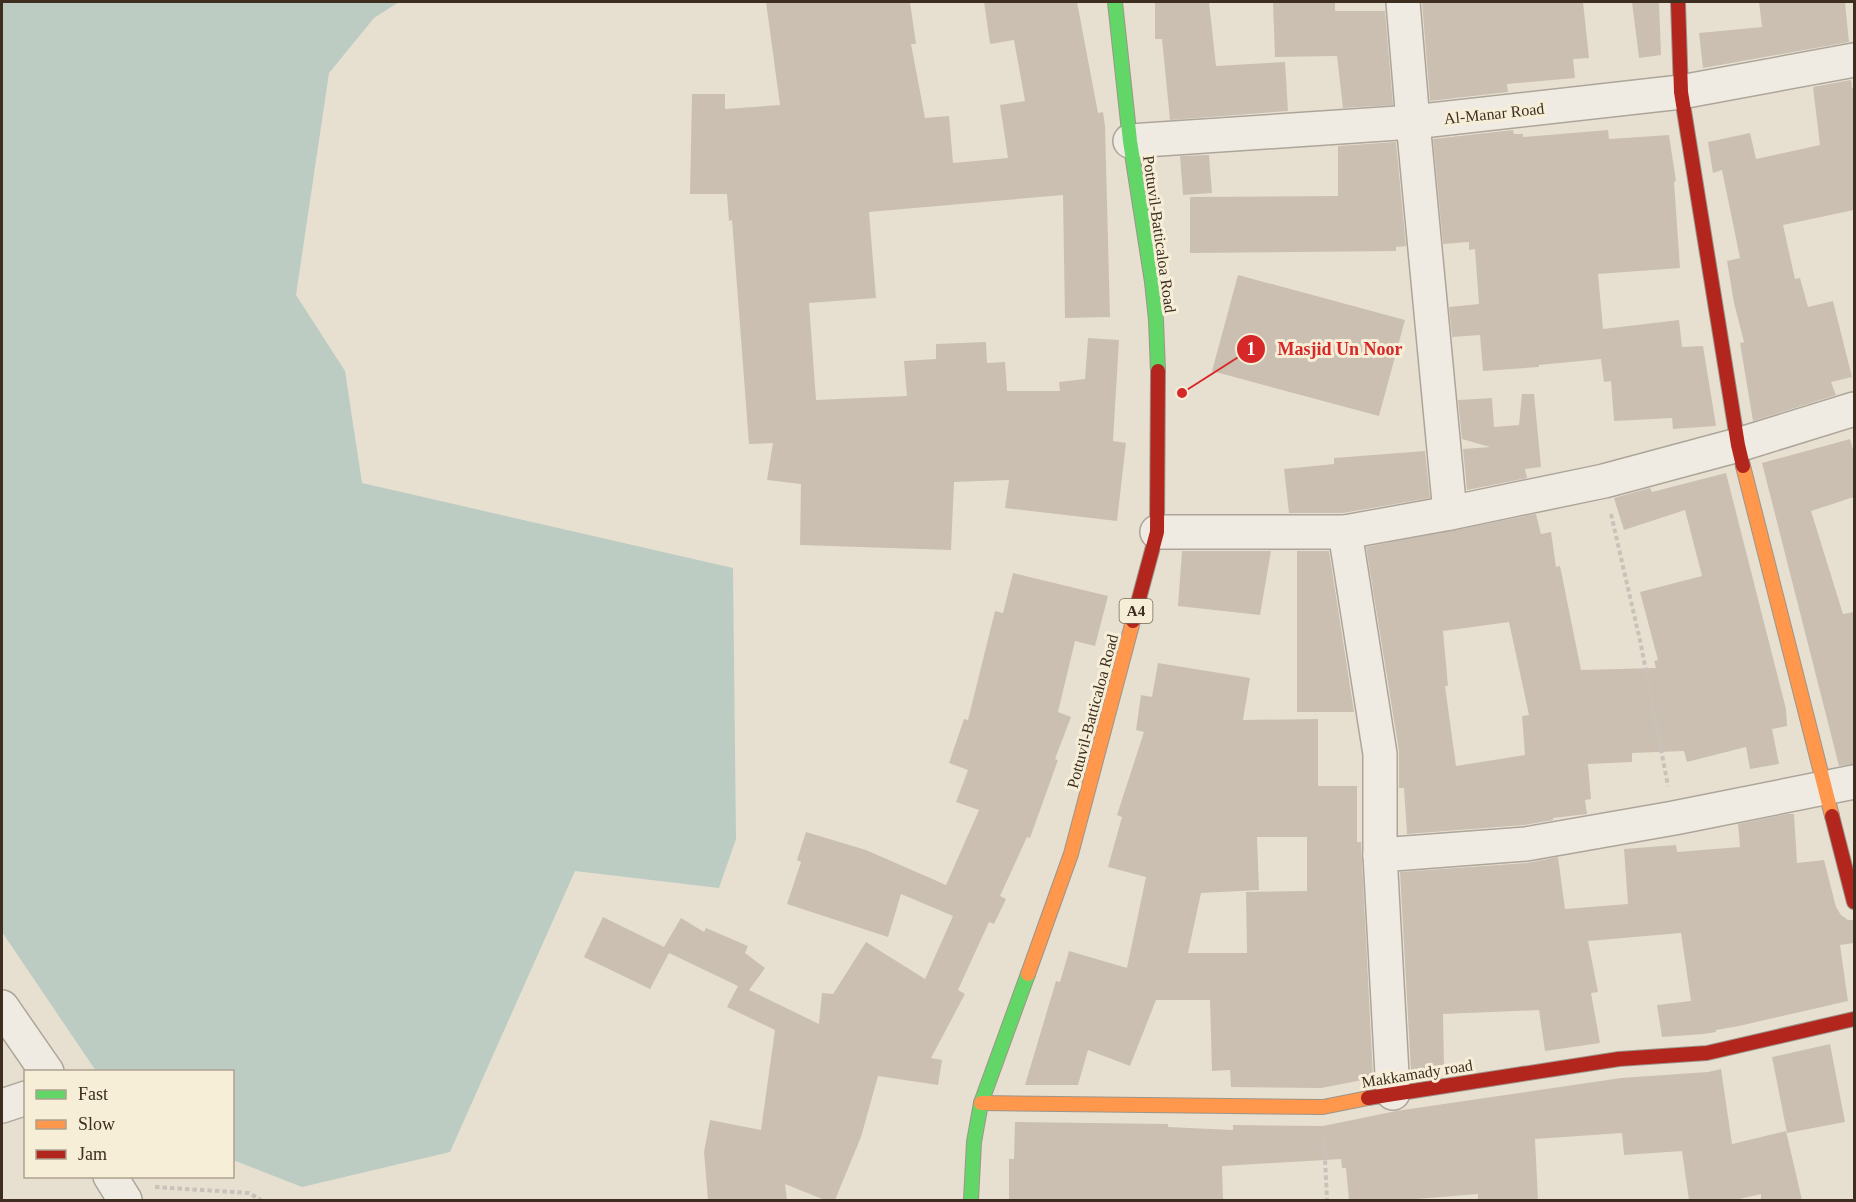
<svg xmlns="http://www.w3.org/2000/svg" width="1856" height="1202" font-family="'Times New Roman',serif">
<style>
.water{fill:#bcccc2}
.building{fill:#cbbfb2;fill-rule:evenodd}
.lines{fill:none;stroke-linecap:round;stroke-linejoin:round}
.street-casing{stroke:#ada599;stroke-width:36}
.fast-casing{stroke:#9c958a;stroke-width:16}
.slow-casing{stroke:#9c958a;stroke-width:16}
.jam-casing{stroke:#9c958a;stroke-width:16}
.path{stroke:#c8c2b9;stroke-width:4;stroke-dasharray:4.5 3;stroke-linecap:butt}
.street{stroke:#efebe3;stroke-width:33}
.fast{stroke:#63d668;stroke-width:14}
.slow{stroke:#ff974d;stroke-width:14}
.jam{stroke:#b3261e;stroke-width:14}
.labels{text-anchor:middle;stroke-width:6;stroke-linejoin:round;paint-order:stroke}
.shield{fill:#f7eed8;stroke:#756857;stroke-width:1.5}
.shield-label{font-size:15px;font-weight:bold;fill:#3d2e20}
.street-label{font-size:16px;fill:#3d2e20;stroke:#f7eed8}
.leader{fill:none;stroke:#d62828;stroke-width:2}
.callout-dot{fill:#d62828;stroke:#f7eed8;stroke-width:2}
.mark-label{font-size:18px;text-anchor:middle;font-weight:bold;fill:#fff}
.callout-label{font-size:18px;text-anchor:middle;font-weight:bold;fill:#d62828;stroke:#f7eed8;stroke-width:6;stroke-linejoin:round;paint-order:stroke}
</style>
<rect width="100%" height="100%" fill="#e7e0d1"/>
<polygon class="water" points="2,2 399,2 374,18 329,73 296,295 345,371 362,483 733,568 736,839 719,888 575,871 450,1152 302,1187 233,1160 232,1072 96,1071 2,932"/>
<g class="building">
<polygon points="766,2 910,2 916,44 911,44 925,118 949,116 953,163 1008,158 1000,105 1025,101 1014,40 990,44 984,2 1077,2 1098,113 1103,112 1105,126 1110,317 1065,318 1063,195 869,212 876,298 809,303 816,400 907,396 904,361 936,359 936,344 986,342 987,363 1005,362 1007,391 1060,391 1059,382 1085,379 1088,338 1119,340 1113,441 1126,443 1117,521 1005,508 1009,480 954,482 951,550 800,545 801,484 767,480 773,443 749,444 732,220 729,221 727,194 690,194 692,94 725,94 725,109 780,105"/>
<polygon points="1155,2 1209,2 1216,66 1285,62 1288,111 1170,120 1162,39 1155,39"/>
<polygon points="1273,2 1335,2 1335,11 1385,11 1393,105 1343,108 1337,56 1275,57"/>
<polygon points="1422,2 1583,2 1589,58 1573,59 1575,78 1507,84 1508,92 1430,101"/>
<polygon points="1632,2 1659,2 1661,55 1639,58"/>
<polygon points="1759,2 1845,2 1849,42 1703,68 1699,33 1762,27"/>
<polygon points="1851,80 1852,88 1854,88 1854,210 1783,225 1795,279 1800,278 1808,307 1833,301 1852,377 1831,382 1836,395 1753,421 1740,343 1744,342 1734,303 1727,261 1740,258 1722,170 1713,173 1708,142 1750,133 1756,159 1820,145 1813,87"/>
<polygon points="1513,130 1514,134 1523,134 1523,137 1608,130 1609,139 1669,135 1676,181 1674,182 1680,268 1598,274 1603,329 1679,320 1682,347 1703,346 1716,426 1673,429 1672,418 1614,421 1611,381 1604,382 1601,359 1539,365 1539,367 1483,371 1480,335 1452,337 1449,307 1479,304 1475,249 1469,250 1469,242 1443,244 1433,139"/>
<polygon points="1396,142 1406,246 1396,247 1396,251 1190,253 1190,197 1338,196 1338,146"/>
<polygon points="1209,155 1212,193 1183,195 1180,156"/>
<polygon points="1238,275 1405,320 1379,416 1212,371"/>
<polygon points="1522,394 1534,394 1541,467 1525,469 1527,478 1467,490 1463,449 1490,447 1462,439 1458,400 1492,398 1494,427 1519,425"/>
<polygon points="1850,439 1854,453 1854,497 1811,511 1843,614 1854,612 1854,764 1839,766 1762,463"/>
<polygon points="1425,451 1430,498 1343,513 1289,513 1284,469 1334,464 1334,458"/>
<path d="M1726,473L1786,709L1787,726L1772,729L1779,764L1750,769L1746,747L1687,762L1684,751L1632,753V762L1588,764L1591,799L1585,800L1587,814L1553,818V820L1524,825L1407,834L1404,788H1399V751L1366,547L1536,514L1541,534L1551,532L1556,567L1560,566L1581,670L1656,668L1654,661L1658,660L1640,592L1702,576L1685,510L1624,530L1614,498L1650,488L1652,492ZM1509,622L1529,715L1522,716L1525,755L1456,766L1445,686H1448L1443,631Z"/>
<polygon points="1182,551 1271,551 1260,615 1178,606"/>
<polygon points="1297,551 1329,551 1354,712 1297,712"/>
<polygon points="1013,573 1108,596 1095,646 1075,641 1058,712 1071,717 1055,759 1058,760 1030,838 1027,837 1000,896 1006,899 994,924 989,922 958,990 965,994 931,1058 942,1060 938,1085 878,1076 861,1137 835,1200 825,1200 785,1184 787,1200 708,1200 704,1152 710,1120 761,1130 775,1030 727,1007 738,986 669,953 650,989 584,957 603,917 664,947 681,918 704,932 706,928 748,946 745,953 765,968 749,990 819,1024 822,993 833,994 866,942 925,979 953,916 901,894 888,937 787,904 801,862 797,860 806,832 866,850 946,885 979,810 956,802 968,770 949,763 964,719 968,720 995,611 1003,613"/>
<path d="M1158,663L1250,678L1243,720L1318,719V786H1357V842H1361L1373,1078L1321,1088L1231,1087L1230,1070L1212,1071L1210,1000H1156L1130,1066L1088,1050L1078,1085H1025L1056,981L1060,982L1069,951L1127,968L1146,877L1108,867L1122,817L1117,815L1144,732L1136,730L1141,695L1152,697ZM1257,837H1307V891L1246,892L1247,953H1188L1201,893L1259,890Z"/>
<polygon points="1787,814 1794,814 1797,863 1824,860 1836,907 1841,915 1848,920 1853,920 1854,943 1840,945 1848,1001 1739,1026 1716,1030 1716,1032 1704,1034 1662,1037 1657,1005 1691,1001 1681,933 1588,941 1598,992 1591,993 1600,1043 1545,1051 1539,1010 1443,1014 1444,1066 1411,1071 1400,872 1527,863 1558,857 1565,909 1628,904 1624,849 1676,845 1677,852 1740,847 1738,824"/>
<polygon points="1830,1044 1845,1122 1787,1133 1772,1057"/>
<polygon points="1721,1069 1732,1144 1786,1131 1802,1200 1761,1200 1761,1194 1735,1200 1689,1200 1682,1151 1624,1155 1622,1133 1535,1139 1538,1200 1478,1200 1478,1194 1404,1200 1349,1200 1346,1168 1342,1168 1341,1159 1222,1166 1223,1200 1009,1200 1009,1159 1014,1159 1015,1122 1168,1124 1168,1127 1233,1130 1233,1125 1323,1126 1396,1111 1621,1078 1708,1072"/>
</g>
<g class="lines">
<g class="street-casing">
<g id="street">
<polyline points="1403,2 1413,122 1450,513"/>
<polyline points="1130,141 1413,122 1681,92 1854,60"/>
<polyline points="1157,532 1345,532 1450,513 1604,481 1738,445 1854,409"/>
<polyline points="1345,532 1380,754 1380,855 1393,1093"/>
<polyline points="1380,855 1526,844 1674,818 1854,782"/>
<polyline points="2,1007 47,1072"/>
<polyline points="2,1106 26,1098"/>
<polyline points="110,1176 125,1200"/>
</g>
</g>
<g class="fast-casing">
<g id="fast">
<polyline points="1115,2 1130,141 1152,282 1156,320 1158,371"/>
<polyline points="971,1200 974,1142 981,1103 1028,974"/>
</g>
</g>
<g class="slow-casing">
<g id="slow">
<polyline points="1743,466 1832,816"/>
<polyline points="1028,974 1071,854 1133,621"/>
<polyline points="981,1103 1323,1107 1368,1098"/>
</g>
</g>
<g class="jam-casing">
<g id="jam">
<polyline points="1678,2 1681,92 1738,445 1743,466"/>
<polyline points="1133,621 1157,532 1158,371"/>
<polyline points="1832,816 1854,902"/>
<polyline points="1368,1098 1619,1059 1707,1053 1854,1019"/>
</g>
</g>
<g class="path">
<polyline points="1611,514 1641,645 1668,786"/>
<polyline points="1324,1138 1327,1200"/>
<polyline points="155,1187 249,1193 261,1200"/>
</g>
<use href="#street" class="street"/>
<use href="#fast" class="fast"/>
<use href="#slow" class="slow"/>
<use href="#jam" class="jam"/>
</g>
<g class="labels">
<rect class="shield" x="1119.5" y="599" width="33" height="24" rx="4.5"/>
<g class="shield-label">
<text x="1136" y="616">A4</text>
</g>
<g class="street-label">
<text transform="translate(1494 113) rotate(-6)" y="6">Al-Manar Road</text>
<text transform="translate(1160 234) rotate(82)" y="6">Pottuvil-Batticaloa Road</text>
<text transform="translate(1092 711) rotate(-75)" y="6">Pottuvil-Batticaloa Road</text>
<text transform="translate(1417 1073) rotate(-9)" y="6">Makkamady road</text>
</g>
</g>
<path class="leader" d="M1182 393L1251 349"/>
<g class="callout-dot">
<circle cx="1182" cy="393" r="6"/>
<circle cx="1251" cy="349" r="15"/>
</g>
<g class="mark-label">
<text x="1251" y="355">1</text>
</g>
<g class="callout-label">
<text x="1340" y="355">Masjid Un Noor</text>
</g>
<rect width="1856" height="1202" fill="none" stroke="#3d2e20" stroke-width="6"/>
<rect x="24" y="1070" width="210" height="108" fill="#f7eed8" stroke="#ada18e" stroke-width="1.5"/>
<rect x="36" y="1090" width="30" height="9" fill="#63d668" stroke="#ada18e" stroke-width="1.5"/>
<text x="78" y="1100" font-size="18" fill="#3d2e20">Fast</text>
<rect x="36" y="1120" width="30" height="9" fill="#ff974d" stroke="#ada18e" stroke-width="1.5"/>
<text x="78" y="1130" font-size="18" fill="#3d2e20">Slow</text>
<rect x="36" y="1150" width="30" height="9" fill="#b3261e" stroke="#ada18e" stroke-width="1.5"/>
<text x="78" y="1160" font-size="18" fill="#3d2e20">Jam</text>
</svg>
